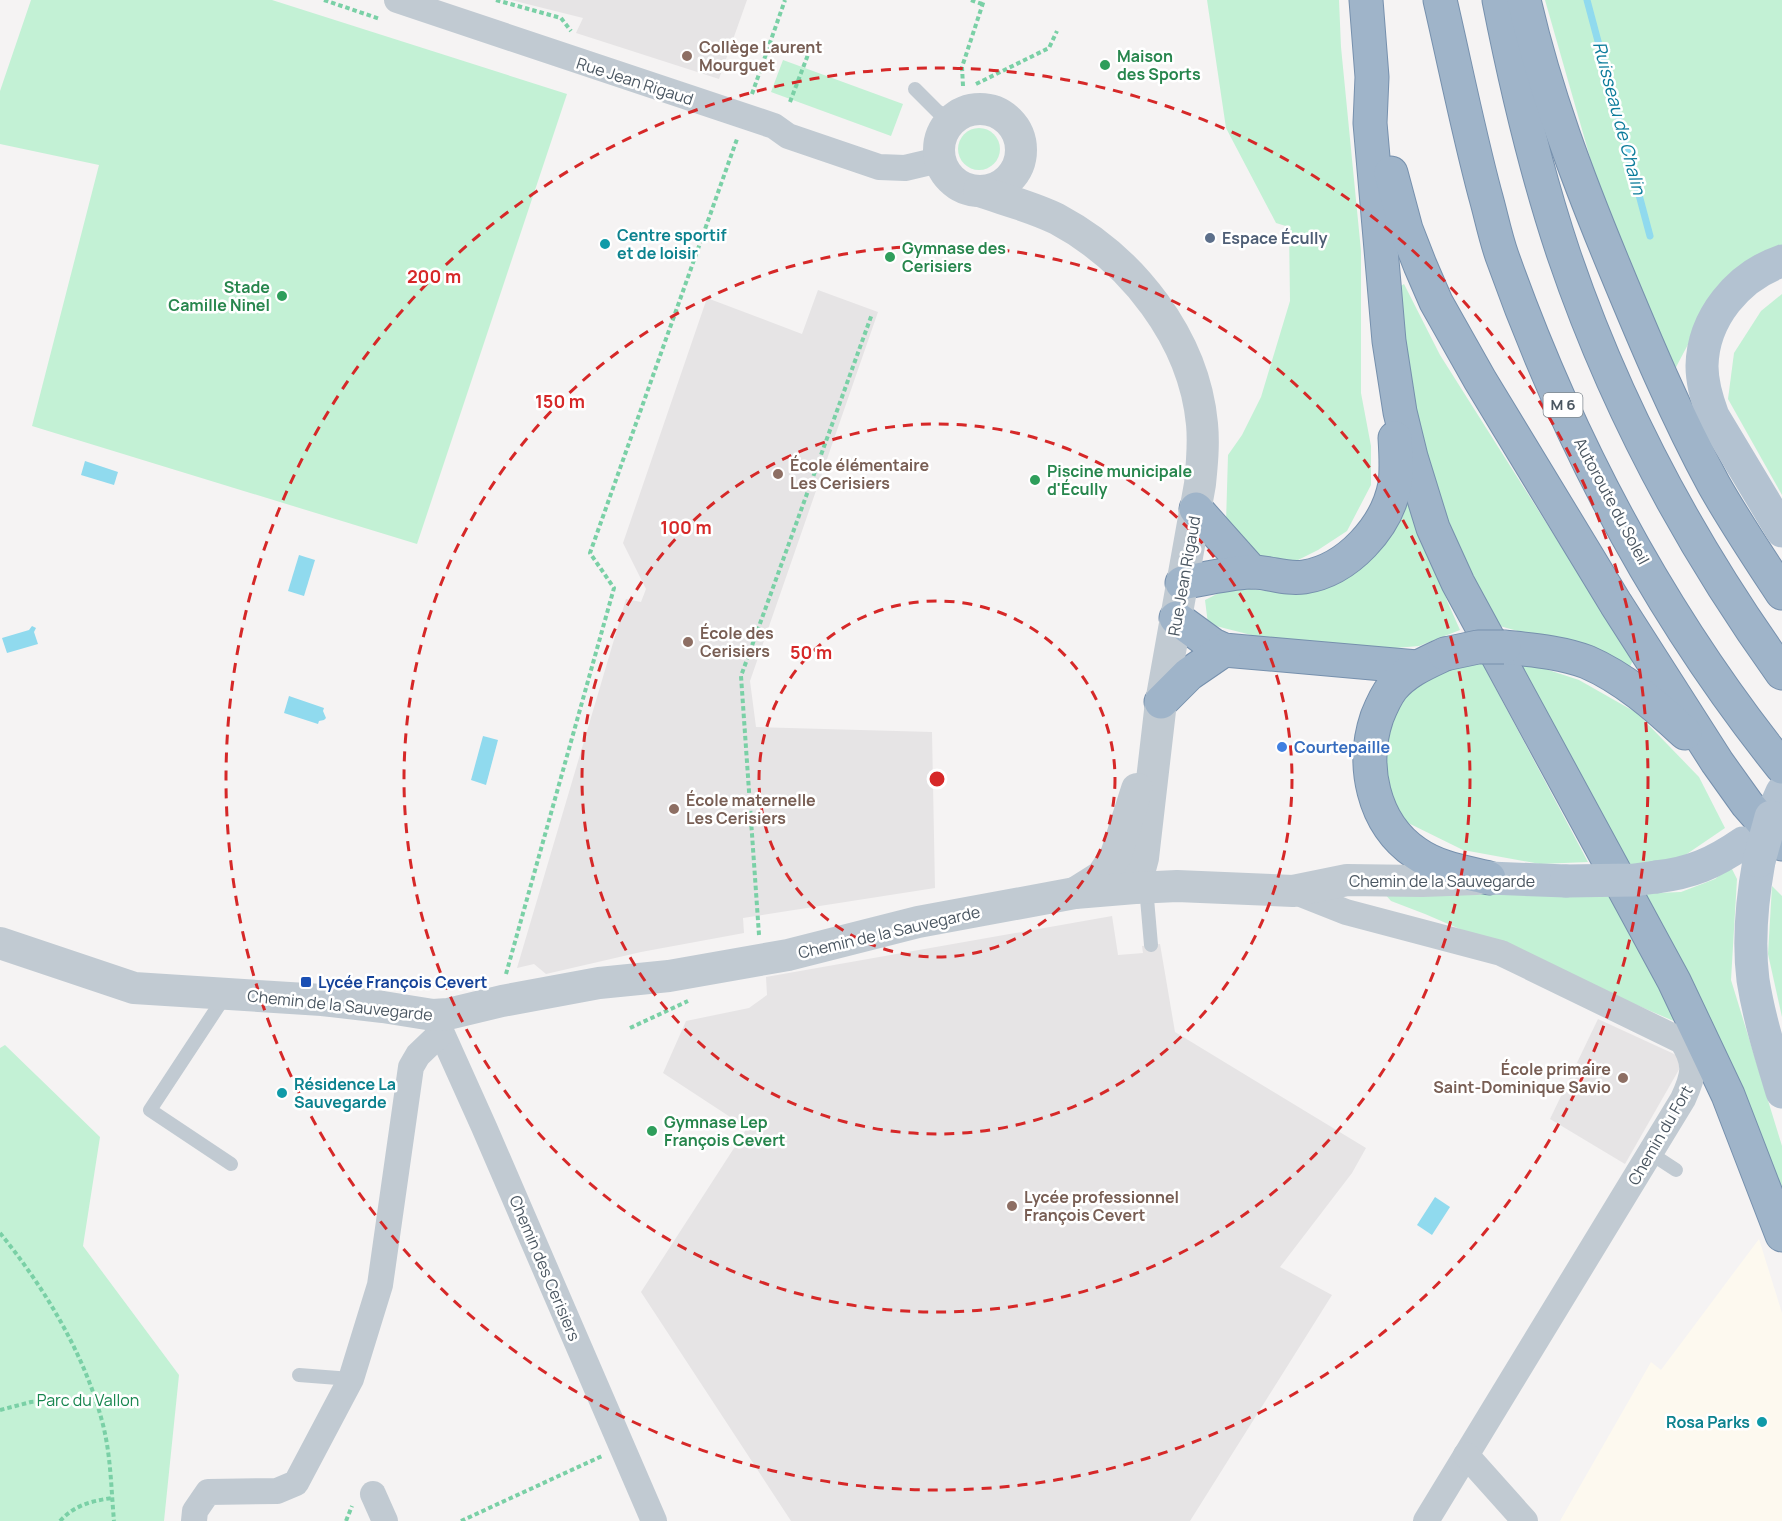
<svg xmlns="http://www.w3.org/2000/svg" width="1782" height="1521" font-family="Manrope,sans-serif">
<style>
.commercial{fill:#fdf9ef}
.education{fill:#e6e4e5}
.green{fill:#c3f1d5}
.water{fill:#90daee}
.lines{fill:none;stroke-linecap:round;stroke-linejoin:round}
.stream{stroke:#90daee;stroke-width:7}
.trunk-casing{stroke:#7690ad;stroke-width:35}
.path{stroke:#7ad0a6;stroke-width:4;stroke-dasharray:4.5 3;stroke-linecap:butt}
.service{stroke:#c1cad2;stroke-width:14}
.minor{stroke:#c1cad2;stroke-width:26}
.tertiary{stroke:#c1cad2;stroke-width:32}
.primary{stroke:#b3c2d1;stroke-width:33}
.trunk{stroke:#9fb4c9;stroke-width:33}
.trunk-bridge-casing{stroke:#7690ad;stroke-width:35;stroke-linecap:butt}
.primary-bridge{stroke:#b3c2d1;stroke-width:33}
.trunk-bridge{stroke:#9fb4c9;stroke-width:33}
.ring{fill:none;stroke:#d62828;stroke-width:3;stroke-dasharray:10 8}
.education-dot{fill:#8d6e63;stroke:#fff;stroke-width:2}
.leisure-dot{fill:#2e9e5b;stroke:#fff;stroke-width:2}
.service-dot{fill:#5c6f8a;stroke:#fff;stroke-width:2}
.culture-dot{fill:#0f9aa8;stroke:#fff;stroke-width:2}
.shop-dot{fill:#3f7fe0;stroke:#fff;stroke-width:2}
.transit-dot{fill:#1a4fb4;stroke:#fff;stroke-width:2}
.labels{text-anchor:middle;stroke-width:5;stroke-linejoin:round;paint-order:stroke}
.shield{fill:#fff;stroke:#808990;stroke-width:1.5}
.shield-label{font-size:15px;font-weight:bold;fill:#4a5661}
.education-label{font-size:16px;font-weight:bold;fill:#785e54;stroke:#fff;text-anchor:start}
.leisure-label{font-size:16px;font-weight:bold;fill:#27864d;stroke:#fff;text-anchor:start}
.street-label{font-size:16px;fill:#4a5661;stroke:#fff}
.culture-label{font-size:16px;font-weight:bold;fill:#0d838f;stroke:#fff;text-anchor:start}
.service-label{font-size:16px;font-weight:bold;fill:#4e5e75;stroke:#fff;text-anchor:start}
.shop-label{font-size:16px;font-weight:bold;fill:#366cbe;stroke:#fff;text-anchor:start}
.transit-label{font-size:16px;font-weight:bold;fill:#164399;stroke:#fff;text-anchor:start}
.park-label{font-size:16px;fill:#17864f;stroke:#fff}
.water-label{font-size:18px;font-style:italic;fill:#0c7c9b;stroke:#fff}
.centre{fill:#d62828;stroke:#fff;stroke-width:3}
.ring-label{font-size:18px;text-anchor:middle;font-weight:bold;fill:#d62828;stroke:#fff;stroke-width:5;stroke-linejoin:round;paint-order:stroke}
</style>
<rect width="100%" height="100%" fill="#f5f3f3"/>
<polygon class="commercial" points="1759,1239 1782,1313 1782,1521 1560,1521 1651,1362 1661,1370"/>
<g class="education">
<polygon points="511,0 747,0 719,79 576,33 583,18"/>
<polygon points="818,290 878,312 750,681 756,727 932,732 935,888 743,918 744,933 641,952 546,974 534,964 517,968 626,599 641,602 646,589 623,543 707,298 802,334"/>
<polygon points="1112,916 1118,955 1143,953 1142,946 1160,944 1175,1032 1366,1148 1352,1173 1280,1267 1332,1295 1190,1521 791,1521 641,1292 747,1128 663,1073 686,1021 749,1008 767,995 766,977"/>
<polygon points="1598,1019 1685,1059 1625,1164 1550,1119"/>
</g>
<g class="green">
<polygon points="31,0 272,0 567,94 417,544 32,426 99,165 0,144 0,91"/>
<polygon points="1207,0 1339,0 1341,47 1361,251 1361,393 1371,446 1371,485 1347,531 1318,550 1286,566 1245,551 1226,523 1228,455 1242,435 1261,397 1290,301 1289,227 1276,223 1226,128"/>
<polygon points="1545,0 1782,0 1782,246 1715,293 1674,371 1605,210"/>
<polygon points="783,60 903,104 891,136 771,92"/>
<circle cx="979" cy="149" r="21"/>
<polygon points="1404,284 1440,355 1633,660 1630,667 1605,655 1496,625 1451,541 1405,394 1396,289"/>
<polygon points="1782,294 1782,495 1728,399 1734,353 1761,311"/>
<polygon points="1403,496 1411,501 1448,603 1460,630 1419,646 1371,650 1267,639 1208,624 1205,600 1231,587 1287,593"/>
<polygon points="1518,660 1579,680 1637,713 1699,777 1725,828 1678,860 1623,865"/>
<polygon points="1481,661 1588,862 1540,864 1463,850 1396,817 1377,768 1398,703 1435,673"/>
<polygon points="1731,867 1737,879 1731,980 1782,1146 1782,1214 1633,894 1681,892 1715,879"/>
<polygon points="1772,886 1782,896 1782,1017 1768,954"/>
<polygon points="1384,893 1616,894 1683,1025 1425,914 1391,901"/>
<polygon points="5,1045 100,1137 83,1246 179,1375 164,1521 0,1521 0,1048"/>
</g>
<g class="water">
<polygon points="85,461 118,472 114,485 81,475"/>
<polygon points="299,555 315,560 304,596 288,591"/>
<polygon points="32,626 36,628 34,632 38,644 7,653 2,638 29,630"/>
<polygon points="289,696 324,708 323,711 326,718 324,720 319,721 318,724 284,713"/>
<polygon points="483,736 498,740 486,785 471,780"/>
<polygon points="1435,1197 1450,1207 1432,1235 1417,1225"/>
</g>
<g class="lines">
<polyline class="stream" points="1587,0 1650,236"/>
<g class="trunk-casing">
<g id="trunk">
<polyline points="1366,0 1372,77 1370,123 1389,341 1400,412 1411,457 1433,528 1458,583 1674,981 1728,1095 1782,1235"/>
<path d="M1440,0C1455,65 1468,130 1485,194C1491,215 1495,236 1502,256C1567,439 1660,615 1782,767"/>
<path d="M1499,0C1516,86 1536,172 1564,255C1615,405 1690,545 1782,673"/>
<path d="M1524,0C1545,92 1578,179 1614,266C1645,341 1676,415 1714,485C1735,522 1759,558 1782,593"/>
<polyline points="1391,173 1406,229 1420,265 1436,302 1480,380 1616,604 1717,762 1747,804 1782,844"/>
<polyline points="1196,509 1252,572"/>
<path d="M1182,583C1204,579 1228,573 1250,572C1268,571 1285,580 1304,577C1348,570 1387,527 1395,484C1397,469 1396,454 1395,438"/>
<polyline points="1176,618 1213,645 1224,650 1417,667"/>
<path d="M1504,647C1532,650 1561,652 1587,662C1624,678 1656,706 1685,733"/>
<path d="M1445,654C1426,663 1406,671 1392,688C1385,697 1381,707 1377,717C1361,764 1372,823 1416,853C1437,868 1464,872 1489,878"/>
<polyline points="1161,702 1189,674 1224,650"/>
</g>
</g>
<g class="path">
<polyline points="324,0 380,19"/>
<polyline points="496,0 561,18 571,31"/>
<polyline points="971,0 982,4"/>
<polyline points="976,84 1049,48 1057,31"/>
<polyline points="963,86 962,67 984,0"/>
<polyline points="752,94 785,0"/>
<polyline points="790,102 809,52"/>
<polyline points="759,935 741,676 872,314"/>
<polyline points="506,974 614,588 590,553 737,139"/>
<polyline points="630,1028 688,1001"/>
<path d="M0,1233C44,1287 84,1353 102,1421C111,1454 111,1488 114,1521"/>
<polyline points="0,1410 31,1402 95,1397"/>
<path d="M60,1521C75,1505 91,1501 112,1498"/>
<polyline points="346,1521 352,1506"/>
<polyline points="461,1521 602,1456"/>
</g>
<g class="service">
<polyline points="915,89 937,111 951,120"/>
<polyline points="1146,887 1151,945"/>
<polyline points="225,996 150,1110 231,1164"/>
<polyline points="1650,1153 1676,1170"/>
<polyline points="299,1375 351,1379"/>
</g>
<g class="minor">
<polyline points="397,0 774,126 788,136 879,167 905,168 939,160"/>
<path d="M1293,891L1346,912L1501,953L1682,1041C1697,1064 1694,1075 1683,1099L1426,1521"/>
<polyline points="435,1018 484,1127 654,1521"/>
<polyline points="1466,1455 1525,1521"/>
<polyline points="373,1494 385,1521"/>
<polyline points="194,1521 195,1511 208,1492 277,1491 296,1483 351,1379 380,1285 411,1067 418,1055 441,1033"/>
</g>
<g class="tertiary">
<circle cx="980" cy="150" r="41"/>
<path d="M979,191C1005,200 1033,207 1057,219C1132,259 1194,338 1202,424C1204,444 1202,464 1200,484L1161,702L1143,858L1135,888"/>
<polyline points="1075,893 1102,876 1116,855 1137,789"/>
<polyline points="0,943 134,988 322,1000 383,1007 433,1015 448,1014 502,1001 599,983 669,976 788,955 918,922 1075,893 1135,888 1177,886 1293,891 1347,880 1422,881 1476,879"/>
</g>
<g class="primary">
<path d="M1782,261C1738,276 1703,318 1702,366C1702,384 1707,400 1713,416L1782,531"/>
<polyline points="1771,817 1782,792"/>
<path d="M1759,861C1752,900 1748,941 1753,980C1759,1018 1771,1056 1782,1092"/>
<path d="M1656,877C1691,873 1714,863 1743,843"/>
<polyline points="1489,878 1566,881"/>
</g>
<use href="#trunk" class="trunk"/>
<g class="trunk-bridge-casing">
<polyline id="trunk-bridge" points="1445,654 1478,647 1504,647"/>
</g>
<g class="primary-bridge">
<polyline points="1759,861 1771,817"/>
<polyline points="1566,881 1634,880 1656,877"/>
</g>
<use href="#trunk-bridge" class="trunk-bridge"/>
</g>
<g class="ring">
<circle cx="937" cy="779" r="178"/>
<circle cx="937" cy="779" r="355"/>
<circle cx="937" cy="779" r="533"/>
<circle cx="937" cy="779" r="711"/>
</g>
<g class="education-dot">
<circle cx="687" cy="56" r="6"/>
<circle cx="778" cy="474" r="6"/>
<circle cx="688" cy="642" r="6"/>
<circle cx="674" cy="809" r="6"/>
<circle cx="1623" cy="1078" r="6"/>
<circle cx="1012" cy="1206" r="6"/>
</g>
<g class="leisure-dot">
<circle cx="1105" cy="65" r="6"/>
<circle cx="890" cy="257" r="6"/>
<circle cx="282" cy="296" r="6"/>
<circle cx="1035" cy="480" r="6"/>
<circle cx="652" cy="1131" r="6"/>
</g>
<circle class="service-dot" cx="1210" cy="238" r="6"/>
<g class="culture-dot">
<circle cx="605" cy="244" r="6"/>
<circle cx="282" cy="1093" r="6"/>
<circle cx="1762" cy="1422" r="6"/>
</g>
<circle class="shop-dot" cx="1282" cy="747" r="6"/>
<rect class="transit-dot" x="300" y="976" width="12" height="12" rx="3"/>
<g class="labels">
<rect class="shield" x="1543.5" y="393" width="39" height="24" rx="4.5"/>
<g class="shield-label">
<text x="1563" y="410">M 6</text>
</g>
<g class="education-label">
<text x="699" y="53">Collège Laurent<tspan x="699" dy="18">Mourguet</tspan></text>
<text x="790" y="471">École élémentaire<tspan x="790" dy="18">Les Cerisiers</tspan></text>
<text x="700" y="639">École des<tspan x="700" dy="18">Cerisiers</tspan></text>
<text x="686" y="806">École maternelle<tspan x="686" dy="18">Les Cerisiers</tspan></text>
<text x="1611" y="1075" text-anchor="end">École primaire<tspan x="1611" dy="18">Saint-Dominique Savio</tspan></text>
<text x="1024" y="1203">Lycée professionnel<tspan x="1024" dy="18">François Cevert</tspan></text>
</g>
<g class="leisure-label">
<text x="1117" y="62">Maison<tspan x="1117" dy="18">des Sports</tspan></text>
<text x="902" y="254">Gymnase des<tspan x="902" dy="18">Cerisiers</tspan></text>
<text x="270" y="293" text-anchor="end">Stade<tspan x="270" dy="18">Camille Ninel</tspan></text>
<text x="1047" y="477">Piscine municipale<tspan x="1047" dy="18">d'Écully</tspan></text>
<text x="664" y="1128">Gymnase Lep<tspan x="664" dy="18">François Cevert</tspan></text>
</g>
<g class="street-label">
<text transform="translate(635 81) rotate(18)" y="6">Rue Jean Rigaud</text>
<text transform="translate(1612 501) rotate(62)" y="6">Autoroute du Soleil</text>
<text transform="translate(1184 576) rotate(-80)" y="6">Rue Jean Rigaud</text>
<text x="1442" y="887">Chemin de la Sauvegarde</text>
<text transform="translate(889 932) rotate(-13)" y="6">Chemin de la Sauvegarde</text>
<text transform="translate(340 1005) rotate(6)" y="6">Chemin de la Sauvegarde</text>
<text transform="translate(1660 1135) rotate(-60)" y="6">Chemin du Fort</text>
<text transform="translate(545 1268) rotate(67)" y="6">Chemin des Cerisiers</text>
</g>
<g class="culture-label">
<text x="617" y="241">Centre sportif<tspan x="617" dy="18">et de loisir</tspan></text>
<text x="294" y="1090">Résidence La<tspan x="294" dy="18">Sauvegarde</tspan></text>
<text x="1750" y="1428" text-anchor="end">Rosa Parks</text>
</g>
<g class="service-label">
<text x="1222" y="244">Espace Écully</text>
</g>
<g class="shop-label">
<text x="1294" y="753">Courtepaille</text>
</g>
<g class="transit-label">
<text x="318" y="988">Lycée François Cevert</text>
</g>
<g class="park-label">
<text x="88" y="1406">Parc du Vallon</text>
</g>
<g class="water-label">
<text transform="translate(1619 118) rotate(75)" y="6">Ruisseau de Chalin</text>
</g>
</g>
<circle cx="937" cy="779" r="9" class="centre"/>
<g class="ring-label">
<text x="434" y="283">200 m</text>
<text x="560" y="408">150 m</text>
<text x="686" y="534">100 m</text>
<text x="811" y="659">50 m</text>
</g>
</svg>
